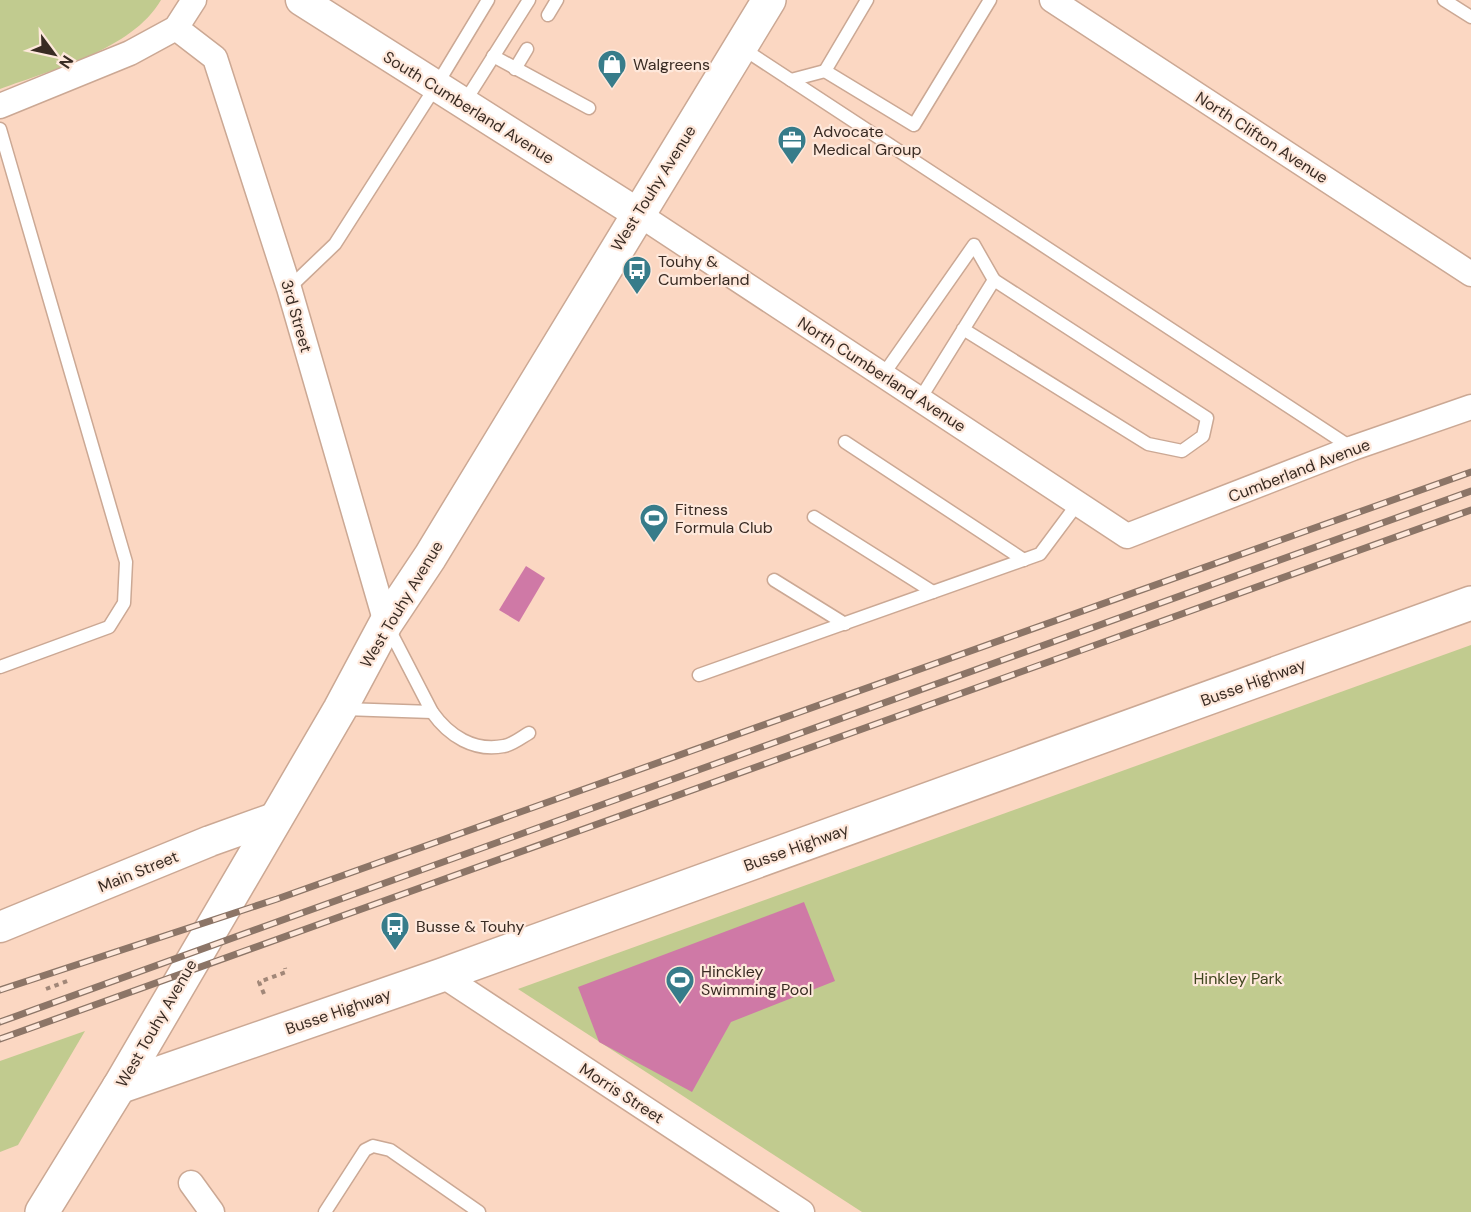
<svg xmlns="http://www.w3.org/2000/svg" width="1471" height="1212" font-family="'DM Sans',sans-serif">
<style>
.green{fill:#c1cb8f}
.water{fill:#cf79a6}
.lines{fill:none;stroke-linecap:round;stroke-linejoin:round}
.service-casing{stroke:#cba894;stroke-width:15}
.minor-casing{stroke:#cba894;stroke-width:27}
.tertiary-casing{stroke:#cba894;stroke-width:33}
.secondary-casing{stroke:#cba894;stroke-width:36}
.path{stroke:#a18778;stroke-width:4;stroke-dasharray:4.5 4.5;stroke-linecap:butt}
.service{stroke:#fff;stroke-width:12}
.minor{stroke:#fff;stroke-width:24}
.tertiary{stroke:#fff;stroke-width:30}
.secondary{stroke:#fff;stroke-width:33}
.rail-casing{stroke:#8c7567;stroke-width:7}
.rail{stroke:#fee8db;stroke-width:4.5;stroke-dasharray:14;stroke-linecap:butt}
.labels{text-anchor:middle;stroke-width:4.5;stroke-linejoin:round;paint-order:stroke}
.poi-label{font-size:16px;fill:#392b23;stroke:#fee8db;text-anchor:start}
.street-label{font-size:16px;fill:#392b23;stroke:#fee8db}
.park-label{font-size:16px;fill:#40461f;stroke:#fee8db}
</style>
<rect width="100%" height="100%" fill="#fbd7c2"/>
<g class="green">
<path d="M0,0H161C132,50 51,70 0,89Z"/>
<polygon points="1471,645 1471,1212 862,1212 518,989"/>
<polygon points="85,1031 18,1145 0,1152 0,1061"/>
</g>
<g class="water">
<polygon points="526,566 545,578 519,622 499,610"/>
<polygon points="804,902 835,981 731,1022 692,1092 599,1042 578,987"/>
</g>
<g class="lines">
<g class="service-casing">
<g id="service">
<polyline points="867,0 825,71 914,125 990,0"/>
<polyline points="1444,0 1471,17"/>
<polyline points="548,15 557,0"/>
<polyline points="742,48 1352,448"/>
<polyline points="493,56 589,108"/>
<polyline points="515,69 527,49"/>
<polyline points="791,80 825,71"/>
<polyline points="464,103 529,0"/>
<polyline points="0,129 126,562 124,603 109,627 0,667"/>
<polyline points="289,288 335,244 436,86 488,0"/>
<polyline points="883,375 974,245 994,280"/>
<polyline points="920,399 994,280 1207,418 1203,436 1182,451 1148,444 963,329"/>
<polyline points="845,442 1024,560"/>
<polyline points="814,517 933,592"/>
<polyline points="774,580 845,624"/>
<polyline points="699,675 1040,554 1078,503"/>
<polyline points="344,709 432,712 388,627"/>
<path d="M432,712C449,736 474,752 504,746C512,745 522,737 529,733"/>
<polyline points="325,1212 365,1150 373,1146 390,1150 479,1212"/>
</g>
</g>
<g class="minor-casing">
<g id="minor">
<polyline points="1052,0 1471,274"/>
<polyline points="176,28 215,58 289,288 386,623"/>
<polyline points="0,106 130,53 176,28 194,0"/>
<polyline points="637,213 1127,536 1353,448 1471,407"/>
<polyline points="442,975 802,1212"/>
<polyline points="191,1183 212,1212"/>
</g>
</g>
<g class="tertiary-casing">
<g id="tertiary">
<polyline points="301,0 637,213"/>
<polyline points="0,927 210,841 277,817"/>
</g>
</g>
<g class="secondary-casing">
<g id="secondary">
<polyline points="119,1087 442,975 1471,603"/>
<polyline points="42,1212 119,1087 277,817 340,709 386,623 430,557 769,0"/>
</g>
</g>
<g class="path">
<polyline points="46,989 70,980"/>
<polyline points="264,994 259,982 286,972 285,968"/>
</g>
<use href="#service" class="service"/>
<use href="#minor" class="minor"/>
<use href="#tertiary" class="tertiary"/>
<use href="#secondary" class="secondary"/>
<g class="rail-casing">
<g id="rail">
<polyline points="0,990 277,899 1471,472"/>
<polyline points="0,1022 1471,491"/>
<polyline points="0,1039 1471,510"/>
</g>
</g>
<use href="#rail" class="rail"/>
</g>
<defs>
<g id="shop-pin" transform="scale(1.5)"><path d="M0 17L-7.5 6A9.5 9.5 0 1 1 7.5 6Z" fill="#377c8a" stroke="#fee8db"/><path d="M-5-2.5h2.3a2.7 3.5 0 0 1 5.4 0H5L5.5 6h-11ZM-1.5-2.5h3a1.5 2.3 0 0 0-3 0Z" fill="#fff"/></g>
<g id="office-pin" transform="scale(1.5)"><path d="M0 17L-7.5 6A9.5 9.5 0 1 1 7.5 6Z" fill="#377c8a" stroke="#fee8db"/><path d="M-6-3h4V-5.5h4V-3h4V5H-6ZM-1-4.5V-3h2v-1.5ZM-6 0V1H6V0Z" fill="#fff"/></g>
<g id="bus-pin" transform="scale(1.5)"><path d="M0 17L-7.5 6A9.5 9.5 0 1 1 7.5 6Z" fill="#377c8a" stroke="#fee8db"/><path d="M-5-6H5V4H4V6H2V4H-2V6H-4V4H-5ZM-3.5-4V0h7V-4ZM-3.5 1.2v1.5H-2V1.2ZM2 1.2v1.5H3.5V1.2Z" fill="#fff"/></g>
<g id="stadium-pin" transform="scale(1.5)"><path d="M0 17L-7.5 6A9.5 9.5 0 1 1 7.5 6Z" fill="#377c8a" stroke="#fee8db"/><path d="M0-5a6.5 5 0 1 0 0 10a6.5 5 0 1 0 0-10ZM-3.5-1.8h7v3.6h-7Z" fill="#fff"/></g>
</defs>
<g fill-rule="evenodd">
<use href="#shop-pin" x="612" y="64"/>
<use href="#office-pin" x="792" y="140"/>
<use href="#bus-pin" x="637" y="270"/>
<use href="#stadium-pin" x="654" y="518"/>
<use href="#bus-pin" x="395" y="926"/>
<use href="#stadium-pin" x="680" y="980"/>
</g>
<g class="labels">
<g class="poi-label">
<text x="633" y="70">Walgreens</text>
<text x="813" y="137">Advocate<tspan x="813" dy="18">Medical Group</tspan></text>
<text x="658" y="267">Touhy &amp;<tspan x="658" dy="18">Cumberland</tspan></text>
<text x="675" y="515">Fitness<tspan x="675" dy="18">Formula Club</tspan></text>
<text x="416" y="932">Busse &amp; Touhy</text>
<text x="701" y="977">Hinckley<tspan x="701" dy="18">Swimming Pool</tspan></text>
</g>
<g class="street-label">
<text transform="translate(469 107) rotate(32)" y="6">South Cumberland Avenue</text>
<text transform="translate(1262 137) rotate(33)" y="6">North Clifton Avenue</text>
<text transform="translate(653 188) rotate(-58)" y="6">West Touhy Avenue</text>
<text transform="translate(297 316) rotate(74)" y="6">3rd Street</text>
<text transform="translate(882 374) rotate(33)" y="6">North Cumberland Avenue</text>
<text transform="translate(1299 470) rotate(-21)" y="6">Cumberland Avenue</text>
<text transform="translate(401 604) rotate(-59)" y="6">West Touhy Avenue</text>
<text transform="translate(1253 682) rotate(-20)" y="6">Busse Highway</text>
<text transform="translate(796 847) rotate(-20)" y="6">Busse Highway</text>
<text transform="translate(138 871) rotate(-22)" y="6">Main Street</text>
<text transform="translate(338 1011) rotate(-19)" y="6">Busse Highway</text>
<text transform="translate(156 1023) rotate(-60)" y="6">West Touhy Avenue</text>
<text transform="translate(622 1093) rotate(33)" y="6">Morris Street</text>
</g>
<g class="park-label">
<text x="1238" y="984">Hinkley Park</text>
</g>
</g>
<g transform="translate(54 54) rotate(123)" stroke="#fee8db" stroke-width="4.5" paint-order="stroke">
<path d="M0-4.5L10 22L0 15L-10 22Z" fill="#392b23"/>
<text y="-9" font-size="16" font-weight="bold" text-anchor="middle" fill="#392b23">N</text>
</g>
</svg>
